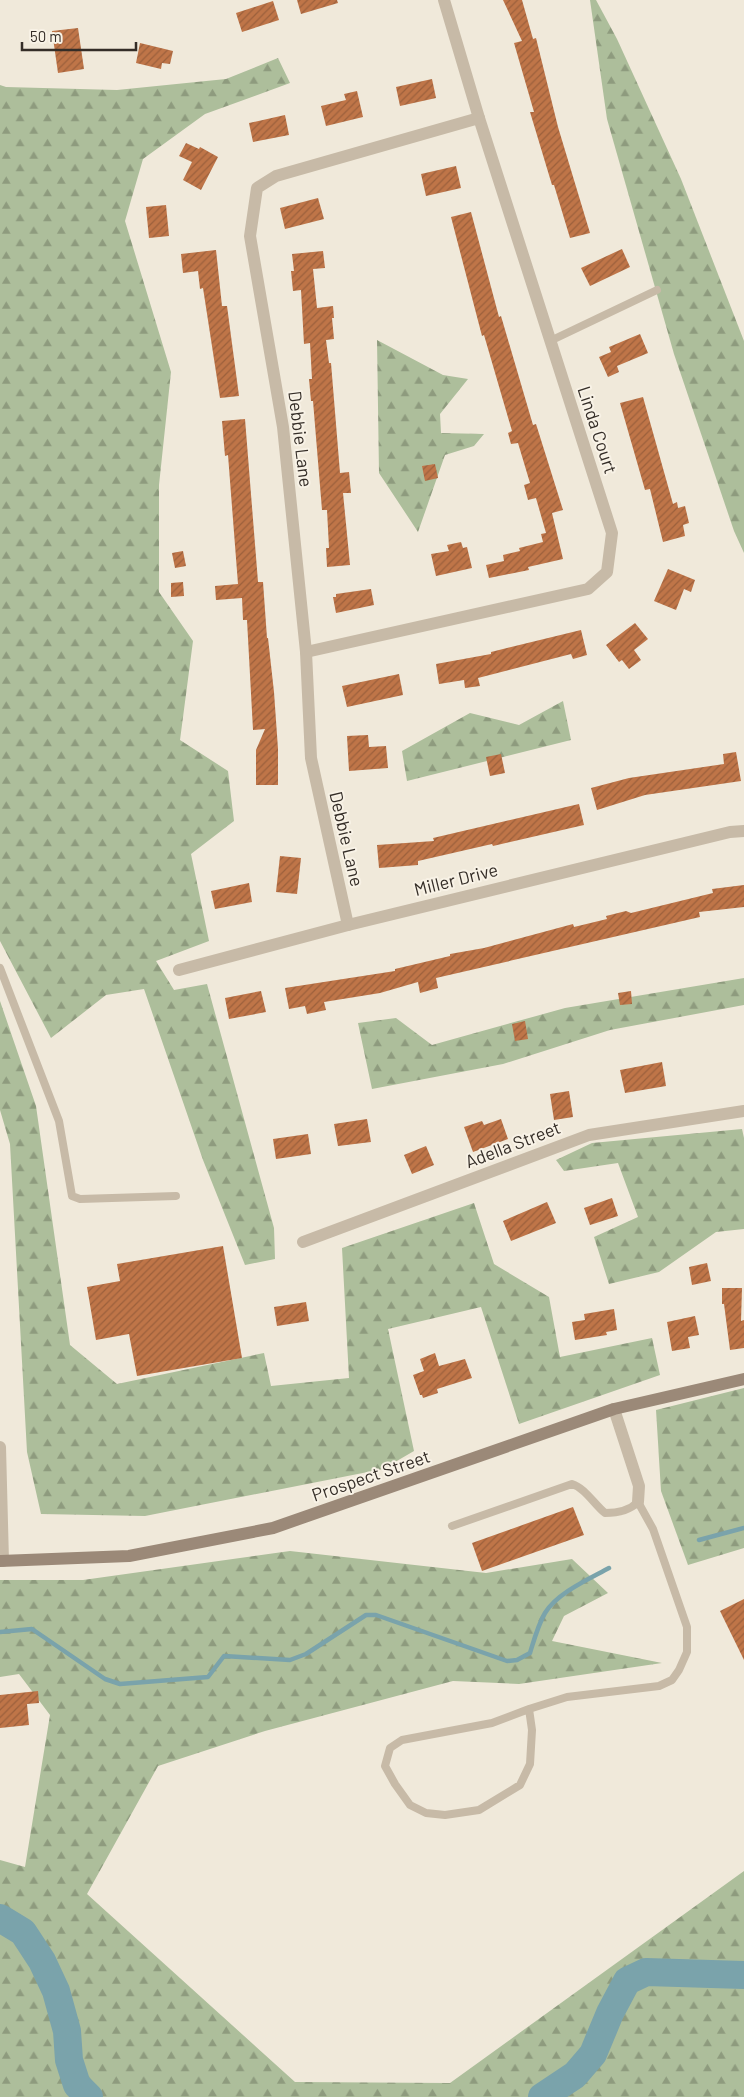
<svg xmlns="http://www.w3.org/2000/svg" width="744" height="2097" font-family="Barlow,sans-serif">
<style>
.forest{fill:url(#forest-firs)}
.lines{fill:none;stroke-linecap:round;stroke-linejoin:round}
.stream{stroke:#7aa3ab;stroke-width:4.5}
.river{stroke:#7aa3ab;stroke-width:28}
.building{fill:url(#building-hatch)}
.lane{stroke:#c7baa7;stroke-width:8}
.street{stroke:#c7baa7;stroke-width:12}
.secondary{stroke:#9b8978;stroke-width:12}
.labels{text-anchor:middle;stroke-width:4;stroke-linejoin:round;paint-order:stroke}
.street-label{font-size:18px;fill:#342d27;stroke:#f8f2e6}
</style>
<defs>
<pattern id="forest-firs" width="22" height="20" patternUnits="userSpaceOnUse" patternTransform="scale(1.25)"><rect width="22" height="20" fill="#adbe9b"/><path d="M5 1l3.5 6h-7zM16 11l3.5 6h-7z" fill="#8e9b7e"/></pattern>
<pattern id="building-hatch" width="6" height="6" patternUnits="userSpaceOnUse" patternTransform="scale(1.25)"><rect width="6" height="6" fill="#bf7548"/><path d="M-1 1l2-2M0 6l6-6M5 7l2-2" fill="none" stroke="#9c603c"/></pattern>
</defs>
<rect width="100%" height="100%" fill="#f0e9da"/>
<g class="forest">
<polygon points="590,0 596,0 617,39 681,179 744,341 744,553 734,531 674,354 607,119"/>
<polygon points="278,58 290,83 205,114 143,159 125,221 171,372 159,485 159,592 193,641 180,740 228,771 234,821 191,854 209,941 156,961 174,990 207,984 274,1228 275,1259 245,1265 203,1160 144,989 106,995 51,1038 0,941 0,85 6,87 117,90 226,79"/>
<polygon points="377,340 443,375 468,379 440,414 441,433 484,434 474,446 445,455 418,532 379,473"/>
<polygon points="563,701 571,740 407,781 402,751 470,713 519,725"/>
<polygon points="744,978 744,1005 610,1030 503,1064 372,1089 358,1023 396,1018 432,1045 565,1008"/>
<polygon points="0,1001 36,1106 70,1345 117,1384 264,1353 271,1386 349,1378 342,1248 474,1203 494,1264 549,1297 560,1357 652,1338 660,1375 519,1424 481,1307 388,1329 414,1451 383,1469 145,1516 41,1514 27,1452 10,1144 0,1110"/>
<polygon points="742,1129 744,1138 744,1229 716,1232 659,1272 609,1284 594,1237 638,1217 618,1163 564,1171 556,1160 592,1143"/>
<polygon points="744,1388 744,1548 688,1565 661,1491 656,1410"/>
<polygon points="290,1551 486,1573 572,1559 608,1593 564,1616 552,1641 662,1663 519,1684 453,1681 265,1731 158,1766 87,1894 295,2082 450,2083 744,1871 744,2097 0,2097 0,1860 25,1867 50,1715 19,1674 0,1677 0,1580 83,1580"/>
</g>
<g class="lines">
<g class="stream">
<polyline points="699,1540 744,1528"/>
<path d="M0,1632L32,1629L105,1679L120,1684L208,1677L224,1656L290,1660L306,1654L366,1615H376L507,1661L517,1660L530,1653C534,1640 538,1625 545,1613C557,1593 589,1579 609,1568"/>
</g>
<g class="river">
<polyline points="0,1918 23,1932 42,1961 56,1991 67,2031 69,2060 77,2085 89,2097"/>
<polyline points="542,2097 575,2075 593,2054 610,2013 627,1981 646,1972 744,1975"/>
</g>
</g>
<g class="building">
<polygon points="297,0 337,0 338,3 301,14"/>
<polygon points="503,0 522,0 533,39 536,38 558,127 590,233 570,238 554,185 552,185 530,112 534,112 514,43 522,41"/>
<polygon points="273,1 279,20 242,32 236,13"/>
<polygon points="78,28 84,69 58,73 52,31"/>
<polygon points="140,43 173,51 170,64 162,63 161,69 136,63"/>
<polygon points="432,79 436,98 400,106 396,87"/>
<polygon points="357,91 363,117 326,126 321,106 346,100 344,94"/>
<polygon points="285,115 289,135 253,142 249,123"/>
<polygon points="186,143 199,149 200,147 218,157 201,190 183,180 192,162 179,156"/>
<polygon points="456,166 461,188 426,196 421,174"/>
<polygon points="318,198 324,219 285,229 280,208"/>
<polygon points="166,205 169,236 149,238 146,207"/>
<polygon points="471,212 499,317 501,316 533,425 536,424 563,510 552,513 563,559 528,567 529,570 489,578 486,565 504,561 503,555 520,551 519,548 543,542 541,534 546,533 536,498 528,500 524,485 530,483 518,443 511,444 508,433 512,431 484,335 482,336 451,217"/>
<polygon points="622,249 630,267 590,286 581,268"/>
<polygon points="216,250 222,306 227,306 239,396 220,398 203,288 200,289 198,271 183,273 181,254"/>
<polygon points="323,251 325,268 313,269 317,308 333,306 334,318 332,318 334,339 326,340 329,363 331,363 340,473 349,472 351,493 343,493 350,565 327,567 326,548 329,548 327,510 322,510 313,401 311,401 309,379 312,379 310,343 304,344 301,290 293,291 291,271 294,271 292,254"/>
<polygon points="640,334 648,353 617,366 619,372 608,377 599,357 611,352 609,347"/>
<polygon points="643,397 673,504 677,502 678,508 685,506 689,523 683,525 685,536 663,542 650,489 645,490 620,403"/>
<polygon points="245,419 258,582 263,582 267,638 268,638 274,692 278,749 278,785 256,785 256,750 265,729 253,730 247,620 243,620 242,598 216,600 215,586 238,584 228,455 225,456 222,421"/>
<polygon points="435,464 438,478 425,481 422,466"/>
<polygon points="461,542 463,548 467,547 472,568 436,576 431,554 449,551 447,545"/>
<polygon points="183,551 186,566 175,568 172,553"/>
<polygon points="668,569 695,580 691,592 684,589 676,610 654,601"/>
<polygon points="183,582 184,596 171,597 171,583"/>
<polygon points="371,589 374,605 336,613 333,597 336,597 336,594"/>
<polygon points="635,623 648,639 634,650 641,660 629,669 622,660 619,662 606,645"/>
<polygon points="581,630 587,655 573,659 571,654 478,678 480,686 465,688 464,680 439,684 436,664 491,654 491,652"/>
<polygon points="399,674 403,695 347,707 342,686"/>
<polygon points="368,735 369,747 386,746 388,768 349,771 347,736"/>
<polygon points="736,752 741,781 645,795 597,810 591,788 629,778 724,764 723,754"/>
<polygon points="501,754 505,773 490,776 486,757"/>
<polygon points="579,804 584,825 493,846 492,844 418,861 418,865 379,868 377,845 434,841 433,838"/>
<polygon points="280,856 301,858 297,894 276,892"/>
<polygon points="249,883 252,902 215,909 211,891"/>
<polygon points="744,885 744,907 699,912 700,917 436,978 438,988 420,993 418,982 380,993 324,1002 326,1010 307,1014 305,1006 289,1009 285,988 395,971 395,969 450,956 450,954 484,948 573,924 574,927 607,919 606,916 626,911 631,913 713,893 712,889"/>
<polygon points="261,991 266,1012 229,1019 225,998"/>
<polygon points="631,991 632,1004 620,1005 618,993"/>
<polygon points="525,1021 528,1039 515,1041 512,1024"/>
<polygon points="662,1062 666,1086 625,1093 620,1070"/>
<polygon points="569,1091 573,1117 554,1120 550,1094"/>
<polygon points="367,1119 371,1142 338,1146 334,1124"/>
<polygon points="501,1119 508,1139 473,1152 464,1127 482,1121 484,1125"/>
<polygon points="308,1134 311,1154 276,1159 273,1139"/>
<polygon points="426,1146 434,1165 412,1174 404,1155"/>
<polygon points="612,1198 618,1216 590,1225 584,1208"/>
<polygon points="547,1202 556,1223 511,1241 503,1221"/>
<polygon points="223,1246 242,1358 137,1376 129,1334 96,1340 87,1287 120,1281 117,1264"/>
<polygon points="707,1263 711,1281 692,1285 689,1267"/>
<polygon points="722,1288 742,1288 741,1321 744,1320 744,1348 730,1350 724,1304 722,1304"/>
<polygon points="306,1302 309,1321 277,1326 274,1307"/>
<polygon points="614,1309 617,1330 606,1332 607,1335 575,1340 572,1322 585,1320 584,1314"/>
<polygon points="695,1316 699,1335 688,1337 690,1348 672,1351 667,1322"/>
<polygon points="435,1353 439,1366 465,1359 472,1378 437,1389 438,1393 423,1398 422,1395 420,1395 413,1375 424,1371 420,1359"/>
<polygon points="573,1507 584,1535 482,1571 472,1543"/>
<polygon points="744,1599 744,1660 720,1611"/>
<polygon points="38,1691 39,1703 27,1704 29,1725 0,1728 0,1695"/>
</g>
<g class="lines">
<g class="lane">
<polyline points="550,341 657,290"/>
<polyline points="0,968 59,1121 72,1196 80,1199 176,1196"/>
<path d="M452,1526L572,1484C585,1488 594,1504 605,1513C618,1513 629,1511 638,1502L653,1529L687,1627V1652L679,1670L672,1680L659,1686L567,1697L529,1709L492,1723L402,1740L390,1748L385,1766L395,1784L410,1805L426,1813L445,1815L479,1810L520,1785L530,1764L532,1730L529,1709"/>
</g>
<g class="street">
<polyline points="306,652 588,589 607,572 612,533 479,118 444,0"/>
<polyline points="348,925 311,758 306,652 283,427 250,236 257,188 276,176 479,118"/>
<polyline points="179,970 348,925 730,832 744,831"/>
<polyline points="303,1242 589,1135 744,1111"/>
<polyline points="614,1409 639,1486 638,1502"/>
<polyline points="0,1447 3,1561"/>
</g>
<polyline class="secondary" points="0,1561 129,1556 273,1528 614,1409 744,1379"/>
</g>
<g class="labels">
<g class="street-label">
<text transform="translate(597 430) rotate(72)" y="6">Linda Court</text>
<text transform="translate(300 439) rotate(83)" y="6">Debbie Lane</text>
<text transform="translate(346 839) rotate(77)" y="6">Debbie Lane</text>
<text transform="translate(456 880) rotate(-14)" y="6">Miller Drive</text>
<text transform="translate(513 1145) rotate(-21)" y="6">Adella Street</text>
<text transform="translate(371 1476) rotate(-19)" y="6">Prospect Street</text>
</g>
</g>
<path d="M22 42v8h114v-8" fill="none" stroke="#342d27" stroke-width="2.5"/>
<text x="30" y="42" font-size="15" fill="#342d27" stroke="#f8f2e6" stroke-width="4" paint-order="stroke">50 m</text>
</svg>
